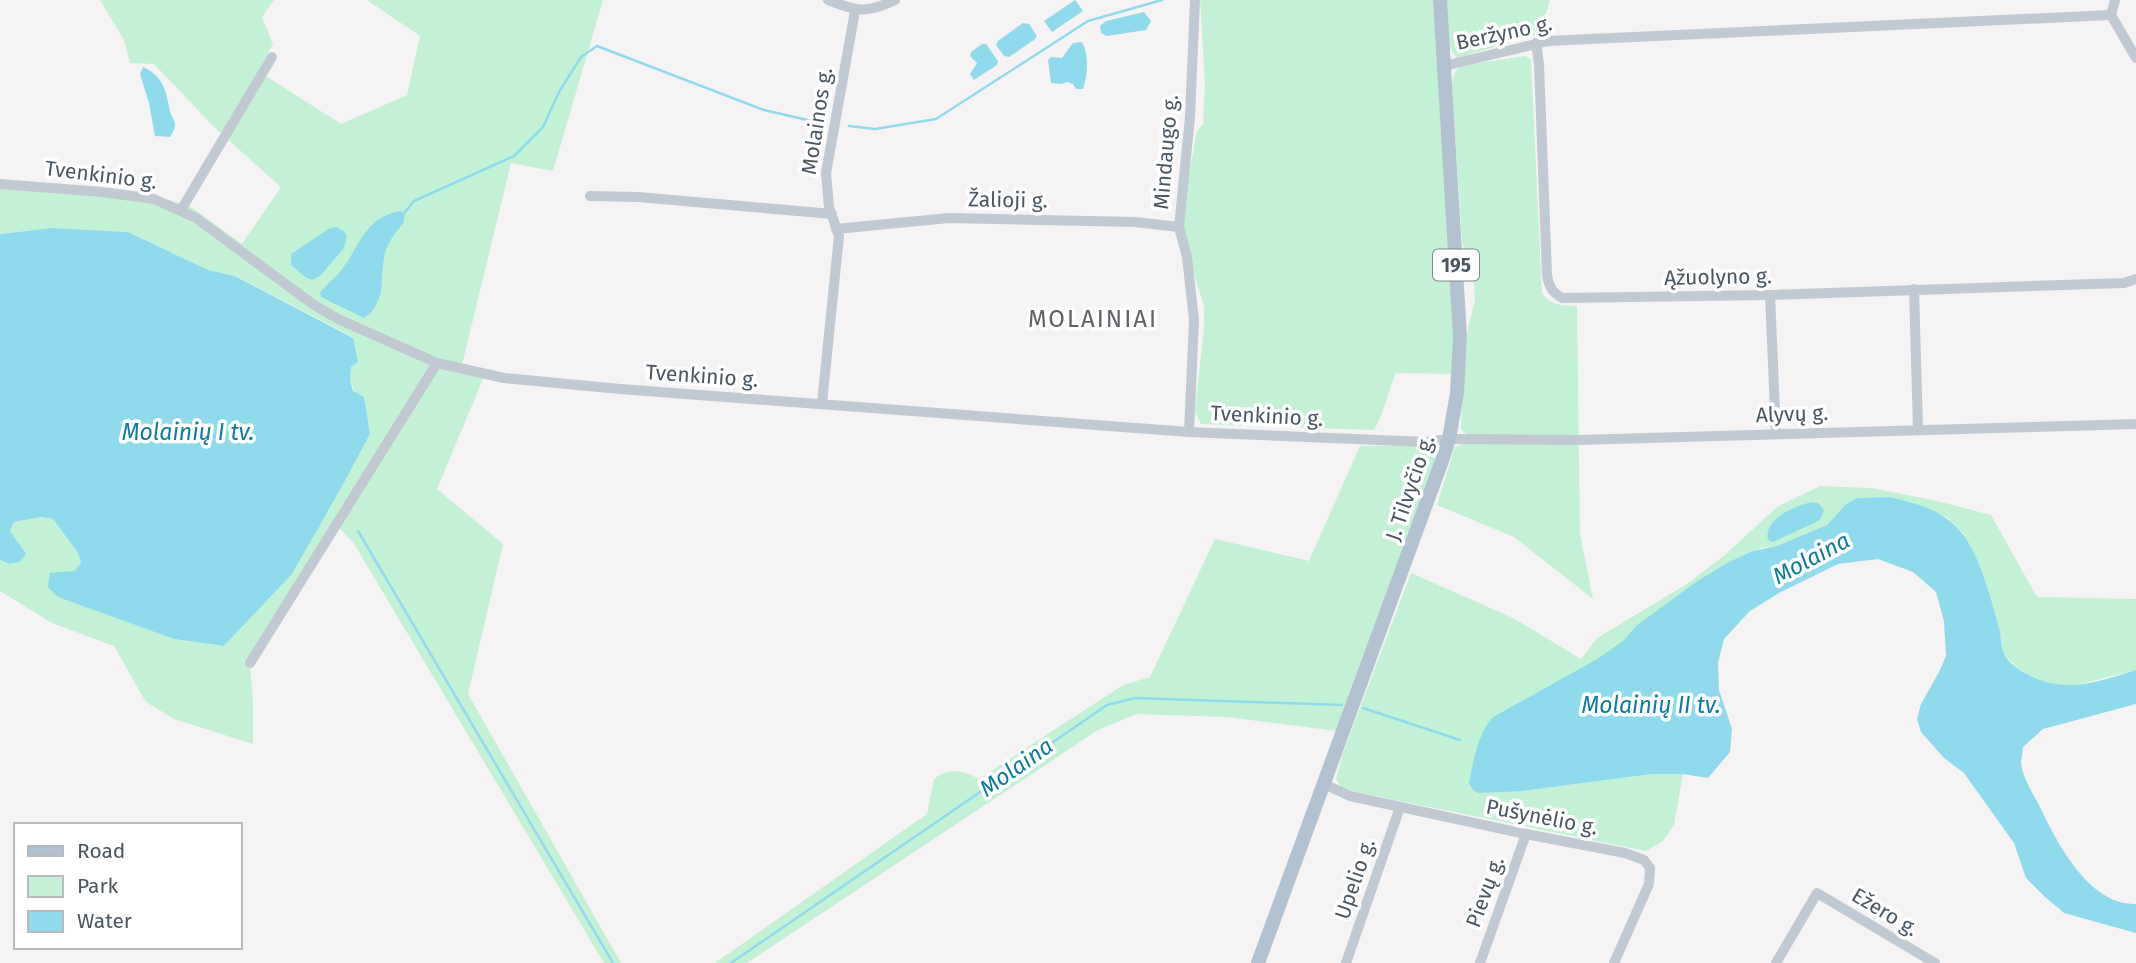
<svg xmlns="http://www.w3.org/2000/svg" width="2136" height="963" font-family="'Fira Sans',sans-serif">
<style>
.green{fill:#c3f1d5}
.water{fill:#90daee}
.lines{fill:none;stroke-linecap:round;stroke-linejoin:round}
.stream{stroke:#90daee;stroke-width:2.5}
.minor{stroke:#c1cad2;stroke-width:10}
.primary{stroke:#b3c2d1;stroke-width:14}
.labels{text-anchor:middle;stroke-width:7;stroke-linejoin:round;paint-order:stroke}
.shield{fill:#fff;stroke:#808990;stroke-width:2}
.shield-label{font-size:19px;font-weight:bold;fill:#4a5661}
.street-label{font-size:21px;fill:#4a5661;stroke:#fff}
.water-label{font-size:23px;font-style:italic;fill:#0c7c9b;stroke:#fff}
.quarter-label{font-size:24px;letter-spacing:2px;fill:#5f6368;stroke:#fff}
</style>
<rect width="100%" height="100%" fill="#f5f3f3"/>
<g class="green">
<polygon points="100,0 274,0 262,17 273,44 258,71 341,124 407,95 420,36 367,0 603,0 553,171 511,163 461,369 485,374 437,489 503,544 468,694 621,963 604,963 353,542 335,524 250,663 253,703 253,744 174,719 146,702 114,646 52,623 0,591 0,560 9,564 20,562 25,554 10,531 14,522 41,517 53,519 78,553 81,563 76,571 122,620 174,639 224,646 292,574 370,434 350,380 353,337 236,276 208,270 128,232 52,228 0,234 0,184 153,195 191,207 242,244 281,187 216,129 154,64 130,63 124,40"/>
<path d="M1200,0H1433L1453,323L1454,374L1396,373C1387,393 1385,412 1374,430L1201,424L1195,411L1204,327V306L1179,227L1197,131L1203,124L1205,84Z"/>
<path d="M1447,0H1550L1539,34L1457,58C1444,46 1448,17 1447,0Z"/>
<path d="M1525,56L1531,59L1542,293C1551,306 1561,305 1577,306L1580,534L1593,599L1514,537L1437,505L1455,447L1467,443L1475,436L1466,434L1461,429V422L1468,328L1475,300L1474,285L1462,242L1452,83L1454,74L1460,66Z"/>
<path d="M1425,445L1434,451L1435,461L1337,731L1227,717L1136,714L1098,730L747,963H715L927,814L934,779C950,767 962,770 979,779L1123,685L1150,677L1215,539L1309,561L1360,446Z"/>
<polygon points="1820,486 1871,488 1933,500 1991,515 2037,597 2136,599 2136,670 2069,687 2037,680 2016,667 2004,654 1995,612 1981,571 1963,533 1948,518 1890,497 1857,498 1846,504 1827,525 1777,546 1760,548 1597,659 1493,717 1522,791 1652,774 1683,774 1674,825 1663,841 1646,851 1351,791 1341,787 1336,779 1343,753 1411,573 1515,619 1581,659 1597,638 1687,584 1726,554 1777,507"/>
</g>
<g class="water">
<polygon points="1075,0 1083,11 1052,32 1044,21"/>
<polygon points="1144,12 1151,21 1146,30 1107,36 1101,33 1100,26 1106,21"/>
<polygon points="1023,23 1029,24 1037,36 1034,40 1009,57 1004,56 996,45 998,41"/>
<path d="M1082,42C1089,54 1088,75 1083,89H1076L1073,84L1067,82L1062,84L1051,83L1048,60L1051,57L1062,58L1073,43Z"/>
<polygon points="982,44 986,44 998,61 997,65 974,80 970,74 977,63 970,56 971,52"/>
<path d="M143,67C161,75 166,88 169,107C171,122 181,120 170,137L155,136L149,103L140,74Z"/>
<path d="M401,211L404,216V222C398,230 389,240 386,250C378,274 389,302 364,318L321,297L320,293C327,283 337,277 343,268C360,245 366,216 401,211Z"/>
<polygon points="336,227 344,231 347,237 344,248 320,276 312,280 305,277 291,265 291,254 330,228"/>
<polygon points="52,228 128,232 208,270 235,276 353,338 358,362 351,367 350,380 353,391 364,397 370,434 341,488 292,574 224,646 174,639 58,597 48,587 50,573 75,571 81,563 78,553 53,519 41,517 14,522 10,531 26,554 20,562 9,564 0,560 0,234"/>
<path d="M1890,497C1917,504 1942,509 1961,532C1979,553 1993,604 2000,632C2001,638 2001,647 2004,653C2006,660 2016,668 2023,672C2061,695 2096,683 2136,670V704L2043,729L2023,747C2023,752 2021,758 2021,763C2022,776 2032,792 2038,803C2056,840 2087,905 2136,904V933L2064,913L2045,897L2026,878L2014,843L1964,773L1944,758L1921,732L1917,719L1921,704L1939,672L1946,656L1944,621L1936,592L1913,572L1878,559L1838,564L1781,592L1750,611L1724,639L1718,663L1719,690L1732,729L1730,752L1708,778L1683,774H1652L1522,791L1479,793L1473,790L1469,783C1473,762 1478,733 1493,717L1597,659L1623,641L1636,626L1696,582L1727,563L1753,551L1777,546L1827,525L1846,504L1857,498Z"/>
<path d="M1812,502L1818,503L1824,510L1820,520L1773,542L1768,540C1763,518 1796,506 1812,502Z"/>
</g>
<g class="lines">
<g class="stream">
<polyline points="849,126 875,129 936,119 1088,21 1162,0"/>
<polyline points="402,216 414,201 514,156 543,127 559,92 581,57 597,46 764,110 825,124"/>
<polyline points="358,531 613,963"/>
<polyline points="1363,708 1460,740"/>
<polyline points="731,963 1107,705 1135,698 1342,705"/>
</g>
<g class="minor">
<path d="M828,0C856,11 866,14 895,0"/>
<polyline points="2111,15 2136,58"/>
<polyline points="2111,15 2115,0"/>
<path d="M1536,43L1539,64L1547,275C1549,287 1552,292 1562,298L1770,295L2124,283L2136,279"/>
<polyline points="1444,66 1548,41 2111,15"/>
<polyline points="0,184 102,192 154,199 196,218 314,305 338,319 437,363 504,378 620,389 1189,432 1427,442 1449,439 1578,440 2136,424"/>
<polyline points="590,196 638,197 832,214"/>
<polyline points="181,210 272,57"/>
<polyline points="836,229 949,218 1135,222 1179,227"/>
<polyline points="1914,289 1918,429"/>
<polyline points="1770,295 1776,434"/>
<polyline points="822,403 839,236 829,207 826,173 855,11"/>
<polyline points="1189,432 1194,320 1187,257 1179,227 1190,117 1195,0"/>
<polyline points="250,663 437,363"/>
<polyline points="1324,784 1350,796 1526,834 1625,853 1644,860 1650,868 1649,884 1614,963"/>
<polyline points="1346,963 1400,807"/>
<polyline points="1480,963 1526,834"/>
<polyline points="1776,963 1817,893 1935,963"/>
</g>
<polyline class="primary" points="1258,963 1443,458 1449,439 1457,393 1460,337 1440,0"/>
</g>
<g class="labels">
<rect class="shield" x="1433" y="249.5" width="46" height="31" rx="5"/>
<g class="shield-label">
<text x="1456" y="272">195</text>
</g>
<g class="street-label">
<text transform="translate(1504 33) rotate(-12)" y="7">Beržyno g.</text>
<text transform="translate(817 121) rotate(-81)" y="7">Molainos g.</text>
<text transform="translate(1166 152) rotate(-85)" y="7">Mindaugo g.</text>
<text transform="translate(101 175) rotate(7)" y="7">Tvenkinio g.</text>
<text transform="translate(1008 200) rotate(1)" y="7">Žalioji g.</text>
<text transform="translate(1718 277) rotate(-1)" y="7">Ąžuolyno g.</text>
<text transform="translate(702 376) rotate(4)" y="7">Tvenkinio g.</text>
<text transform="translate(1792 414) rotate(-2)" y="7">Alyvų g.</text>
<text transform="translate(1267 416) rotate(3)" y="7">Tvenkinio g.</text>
<text transform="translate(1410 488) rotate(-71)" y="7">J. Tilvyčio g.</text>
<text transform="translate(1542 817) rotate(11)" y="7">Pušynėlio g.</text>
<text transform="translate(1355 879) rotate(-71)" y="7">Upelio g.</text>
<text transform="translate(1485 892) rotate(-70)" y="7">Pievų g.</text>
<text transform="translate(1885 912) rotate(31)" y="7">Ežero g.</text>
</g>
<g class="water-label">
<text x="188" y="440">Molainių I tv.</text>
<text transform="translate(1811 558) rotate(-28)" y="8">Molaina</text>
<text x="1651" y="713">Molainių II tv.</text>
<text transform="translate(1016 767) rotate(-35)" y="8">Molaina</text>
</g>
<g class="quarter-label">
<text x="1093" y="327">MOLAINIAI</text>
</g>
</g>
<rect x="14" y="823" width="228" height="126" fill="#ffffff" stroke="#b7bbc0" stroke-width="2"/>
<rect x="28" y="846" width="35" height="10" fill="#b3c2d1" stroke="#b7bbc0" stroke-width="2"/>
<text x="77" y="858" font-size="21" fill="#4a5661">Road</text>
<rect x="28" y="876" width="35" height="21" fill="#c3f1d5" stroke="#b7bbc0" stroke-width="2"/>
<text x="77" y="893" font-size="21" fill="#4a5661">Park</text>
<rect x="28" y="911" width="35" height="21" fill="#90daee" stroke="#b7bbc0" stroke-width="2"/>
<text x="77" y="928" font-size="21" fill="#4a5661">Water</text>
</svg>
